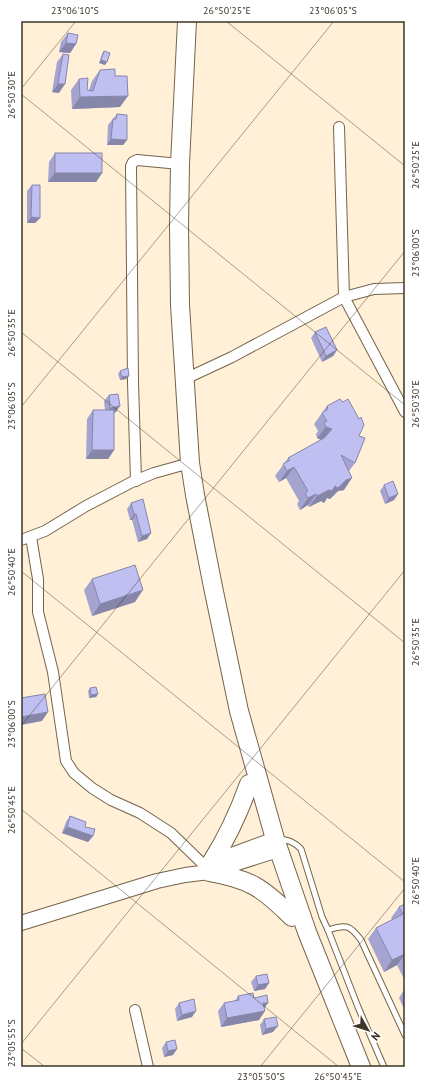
<svg xmlns="http://www.w3.org/2000/svg" width="426" height="1088" font-family="'PT Sans',sans-serif">
<style>
.lines{fill:none;stroke-linecap:round;stroke-linejoin:round}
.lane-casing{stroke:#746449;stroke-width:7}
.street-casing{stroke:#746449;stroke-width:12}
.secondary-casing{stroke:#746449;stroke-width:16}
.highway-casing{stroke:#746449;stroke-width:20}
.lane{stroke:#fff;stroke-width:5}
.street{stroke:#fff;stroke-width:10}
.secondary{stroke:#fff;stroke-width:14}
.highway{stroke:#fff;stroke-width:18}
.wall{fill:#a5a4d0}
.shaded-wall{fill:#8686a9}
.building{fill:#c0bff2;stroke:#8686a9}
.ticks{fill:none;stroke:#3d3529;stroke-width:1;stroke-opacity:0.45}
.neatline{fill:none;stroke:#3d3529;stroke-width:1.5}
.ticks-label{font-size:10px;text-anchor:middle;fill:#3d3529}
</style>
<rect width="100%" height="100%" fill="#fff0d7"/>
<g class="lines">
<g class="lane-casing">
<g id="lane">
<path d="M279,839C289,840 294,842 301,849L322,917L328,930C346,924 350,925 361,940L405,1035"/>
<polyline points="328,930 358,1007 384,1067"/>
</g>
</g>
<g class="street-casing">
<g id="street">
<polyline points="339,127 344,297 405,412"/>
<polyline points="185,379 232,357 344,297 374,289 405,288"/>
<polyline points="136,481 133,382 131,166 133,162 137,160 180,164"/>
<polyline points="31,537 38,579 38,612 53,672 66,761 74,773 92,788 111,800 140,813 171,833 205,866"/>
<polyline points="21,540 45,531 86,506 132,482 154,473 190,463"/>
<polyline points="135,1010 148,1067"/>
</g>
</g>
<g class="secondary-casing">
<g id="secondary">
<polyline points="218,860 275,839"/>
<polyline points="21,923 157,881 185,875 209,872 278,850"/>
</g>
</g>
<g class="highway-casing">
<g id="highway">
<polyline points="187,21 180,164 179,227 180,305 190,463 195,495 213,587 239,711 275,839 307,932 361,1067"/>
<path d="M211,863C227,838 239,812 249,784"/>
<path d="M209,872C250,879 263,888 292,917"/>
</g>
</g>
<use href="#lane" class="lane"/>
<use href="#street" class="street"/>
<use href="#secondary" class="secondary"/>
<use href="#highway" class="highway"/>
</g>
<g class="wall">
<polygon points="68,33 76,44 70,53 59,52 61,42"/>
<polygon points="104,51 105,65 99,63 102,54"/>
<polygon points="63,54 59,93 52,92 57,62"/>
<polygon points="100,70 115,76 120,107 72,109 71,90 79,79 87,90 89,90 92,81"/>
<polygon points="117,114 127,140 123,145 107,145 108,125"/>
<polygon points="55,153 102,173 96,182 48,182 49,162"/>
<polygon points="32,185 40,218 35,223 27,223 27,191"/>
<polygon points="315,332 337,350 333,356 322,362 311,338"/>
<polygon points="120,371 126,379 120,380 118,374"/>
<polygon points="109,395 116,412 114,413 114,450 108,459 86,459 87,419 93,410 105,410 104,401"/>
<polygon points="327,406 359,436 355,463 349,471 344,490 338,491 330,499 327,498 324,503 321,501 309,507 308,505 300,510 297,504 299,501 286,478 279,482 275,476 288,458 321,440 317,438 316,434 318,431 314,424"/>
<polygon points="384,485 398,494 394,500 385,504 380,491"/>
<polygon points="131,503 151,533 147,539 138,542 132,520 130,520 127,509"/>
<polygon points="92,579 135,602 92,616 84,590"/>
<polygon points="90,688 98,694 96,697 89,698 88,691"/>
<polygon points="70,816 93,836 88,842 62,833 66,822"/>
<polygon points="405,904 405,981 397,965 384,972 368,939 376,928 392,920 391,918 399,907"/>
<polygon points="256,976 269,983 265,989 254,991 251,982"/>
<polygon points="405,988 405,1011 399,998"/>
<polygon points="238,996 268,1003 264,1008 259,1020 221,1027 218,1011 224,1003 235,1001"/>
<polygon points="179,1003 192,1017 177,1021 175,1009"/>
<polygon points="264,1019 273,1032 262,1035 260,1025"/>
<polygon points="166,1042 173,1055 164,1057 162,1048"/>
</g>
<g class="shaded-wall">
<polygon points="66,43 76,44 70,53 59,52"/>
<polygon points="101,60 107,62 105,65 99,63"/>
<polygon points="58,84 65,84 59,93 52,92"/>
<polygon points="128,96 120,107 72,109 80,97"/>
<polygon points="111,139 127,140 123,145 107,145"/>
<polygon points="55,173 102,173 96,182 48,182"/>
<polygon points="31,217 40,218 35,223 27,223"/>
<polygon points="337,350 333,356 322,362 326,356"/>
<polygon points="129,376 126,379 120,380 122,377"/>
<polygon points="120,406 116,412 106,414 110,408"/>
<polygon points="326,427 332,429 324,441 317,438"/>
<polygon points="92,450 114,450 108,459 86,459"/>
<polygon points="294,467 286,478 279,482 287,471"/>
<polygon points="352,478 344,490 338,491 330,499 327,498 324,503 321,501 309,507 317,496 346,480"/>
<polygon points="316,494 308,505 300,510 308,498"/>
<polygon points="398,494 394,500 385,504 389,498"/>
<polygon points="134,514 136,514 132,520 130,520"/>
<polygon points="151,533 147,539 138,542 142,536"/>
<polygon points="143,590 135,602 92,616 100,604"/>
<polygon points="98,694 96,697 89,698 91,695"/>
<polygon points="48,712 42,721 21,725 21,717"/>
<polygon points="67,827 93,836 88,842 62,833"/>
<polygon points="405,954 397,965 384,972 392,960"/>
<polygon points="269,983 265,989 254,991 258,985"/>
<polygon points="263,1003 268,1003 262,1011"/>
<polygon points="196,1011 192,1017 177,1021 182,1015"/>
<polygon points="265,1011 259,1020 221,1027 227,1018"/>
<polygon points="278,1026 273,1032 262,1035 266,1029"/>
<polygon points="177,1049 173,1055 164,1057 168,1051"/>
</g>
<g class="building">
<polygon points="68,33 78,35 76,44 66,43"/>
<polygon points="104,51 110,53 107,62 101,60"/>
<polygon points="63,54 69,55 65,84 58,84"/>
<polygon points="115,69 115,76 127,76 128,96 80,97 79,79 88,78 87,90 93,91 100,70"/>
<polygon points="117,114 127,115 127,140 111,139 113,119 116,119"/>
<rect x="55" y="153" width="47" height="20"/>
<polygon points="32,185 40,185 40,218 31,217"/>
<polygon points="326,327 337,350 326,356 315,332"/>
<polygon points="128,368 129,376 122,377 120,371"/>
<polygon points="118,394 120,406 110,408 109,395"/>
<polygon points="340,399 343,402 348,399 359,419 361,417 364,425 359,436 365,438 355,463 341,455 352,478 346,480 338,488 335,486 332,491 329,490 317,496 316,494 308,498 305,493 308,491 294,467 287,471 283,464 290,460 288,458 324,438 332,429 326,427 324,423 327,421 322,413 328,409 327,406"/>
<polygon points="93,410 114,410 114,450 92,450"/>
<polygon points="393,481 398,494 389,498 384,485"/>
<polygon points="143,499 151,533 142,536 136,514 134,514 131,503"/>
<polygon points="135,565 143,590 100,604 92,579"/>
<polygon points="96,687 98,694 91,695 90,688"/>
<polygon points="45,694 48,712 21,717 21,698"/>
<polygon points="70,816 86,822 85,827 95,829 93,836 67,827"/>
<polygon points="405,904 405,954 392,960 376,928 403,914 399,907"/>
<polygon points="267,974 269,983 258,985 256,976"/>
<polygon points="253,993 254,998 267,995 268,1003 263,1003 265,1011 227,1018 224,1003 239,1000 238,996"/>
<polygon points="194,999 196,1011 182,1015 179,1003"/>
<polygon points="276,1017 278,1026 266,1029 264,1019"/>
<polygon points="175,1040 177,1049 168,1051 166,1042"/>
</g>
<path class="ticks" d="M226,21L405,166M21,89L76,21M21,94L405,405M21,332L405,643M21,407L334,21M21,571L405,882M21,726L405,251M21,809L339,1067M21,1044L405,570M21,1048L45,1067M260,1067L405,888"/>
<rect width="426" height="1088" fill="none" stroke="#ffffff" stroke-width="44"/>
<g transform="translate(368 1030) rotate(129)" stroke="#ffffff" stroke-width="3" paint-order="stroke">
<path d="M0-3L7 15L0 10L-7 15Z" fill="#3d3529"/>
<text y="-6" font-size="11" font-weight="bold" text-anchor="middle" fill="#3d3529">N</text>
</g>
<rect x="22" y="22" width="382" height="1044" class="neatline"/>
<g class="ticks-label">
<text x="75" y="14">23°06'10"S</text>
<text x="227" y="14">26°50'25"E</text>
<text x="333" y="14">23°06'05"S</text>
<text transform="translate(11 95) rotate(-90)" y="4">26°50'30"E</text>
<text transform="translate(415 165) rotate(-90)" y="4">26°50'25"E</text>
<text transform="translate(415 253) rotate(-90)" y="4">23°06'00"S</text>
<text transform="translate(11 333) rotate(-90)" y="4">26°50'35"E</text>
<text transform="translate(415 404) rotate(-90)" y="4">26°50'30"E</text>
<text transform="translate(11 406) rotate(-90)" y="4">23°06'05"S</text>
<text transform="translate(11 572) rotate(-90)" y="4">26°50'40"E</text>
<text transform="translate(415 642) rotate(-90)" y="4">26°50'35"E</text>
<text transform="translate(11 724) rotate(-90)" y="4">23°06'00"S</text>
<text transform="translate(11 810) rotate(-90)" y="4">26°50'45"E</text>
<text transform="translate(415 881) rotate(-90)" y="4">26°50'40"E</text>
<text transform="translate(11 1043) rotate(-90)" y="4">23°05'55"S</text>
<text x="261" y="1080">23°05'50"S</text>
<text x="338" y="1080">26°50'45"E</text>
</g>
</svg>
